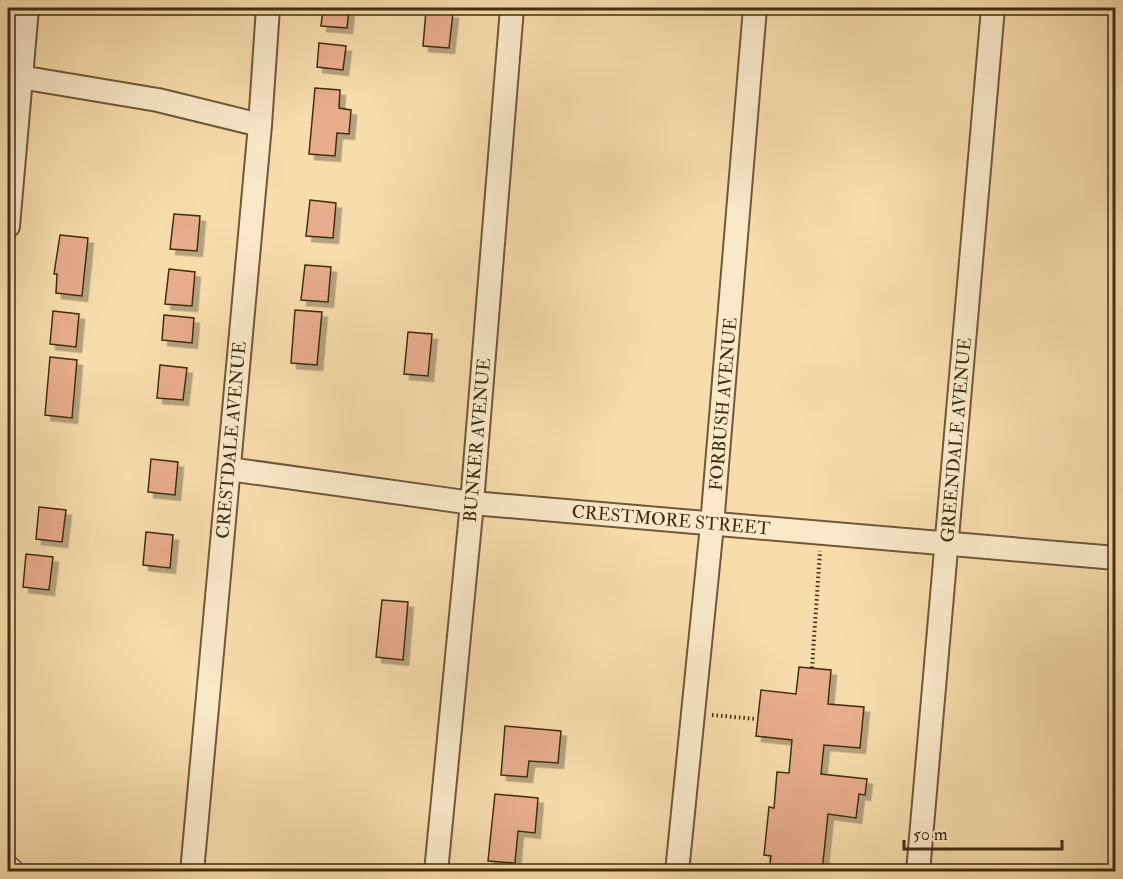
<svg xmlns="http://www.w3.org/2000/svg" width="1123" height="879" font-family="'IM FELL Double Pica',serif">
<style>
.building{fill:#e8ad8c;stroke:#432d10;stroke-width:1.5;filter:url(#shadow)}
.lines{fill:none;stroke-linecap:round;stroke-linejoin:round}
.minor-casing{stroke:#705937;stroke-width:26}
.tertiary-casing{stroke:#705937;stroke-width:30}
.path{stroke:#432d10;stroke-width:4;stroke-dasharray:1.5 3;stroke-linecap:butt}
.minor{stroke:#fae8c9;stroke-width:22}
.tertiary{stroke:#fae8c9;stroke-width:27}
.labels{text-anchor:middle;stroke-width:4.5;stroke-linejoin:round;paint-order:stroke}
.street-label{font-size:18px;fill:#432d10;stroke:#fae8c9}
</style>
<defs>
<filter id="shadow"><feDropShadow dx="5.5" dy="5.5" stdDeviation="0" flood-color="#0004"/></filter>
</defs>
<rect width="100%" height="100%" fill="#f7dcac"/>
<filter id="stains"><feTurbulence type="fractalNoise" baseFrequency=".00333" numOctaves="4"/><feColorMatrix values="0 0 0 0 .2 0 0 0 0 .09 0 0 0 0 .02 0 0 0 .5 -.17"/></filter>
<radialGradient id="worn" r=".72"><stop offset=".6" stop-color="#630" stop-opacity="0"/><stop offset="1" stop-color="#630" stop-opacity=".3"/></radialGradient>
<g class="building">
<polygon points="323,8 349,8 347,28 321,26"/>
<polygon points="426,11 453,13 449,48 423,46"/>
<polygon points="319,43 346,46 343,70 317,67"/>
<polygon points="315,88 340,90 339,108 351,110 349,134 337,133 335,156 309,154"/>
<polygon points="310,200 336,203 333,238 306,236"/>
<polygon points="174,214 200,216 197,251 170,249"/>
<polygon points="60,235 88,238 82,296 56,293 57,274 54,274"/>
<polygon points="305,265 331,267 328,302 301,300"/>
<polygon points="169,269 195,272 192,306 165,304"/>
<polygon points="295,310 322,312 317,365 291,363"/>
<polygon points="53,311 79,314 76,347 50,344"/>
<polygon points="164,315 194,318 192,343 162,340"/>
<polygon points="408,332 432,334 428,376 404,374"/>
<polygon points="50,357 77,360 72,418 45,415"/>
<polygon points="160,365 187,368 183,400 157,398"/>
<polygon points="151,459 178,462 175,495 148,492"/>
<polygon points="39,507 66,510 62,542 36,539"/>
<polygon points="146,532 173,535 170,568 143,565"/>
<polygon points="26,554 53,557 49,590 23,587"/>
<polygon points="382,600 408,602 403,660 376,657"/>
<polygon points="799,667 831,670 828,704 864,707 860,748 824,745 821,774 867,779 865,795 859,794 856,818 828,814 822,872 769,872 771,856 764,855 769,807 774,808 777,772 789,773 792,740 756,736 761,690 796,694"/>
<polygon points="505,726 561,731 558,763 529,761 527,777 501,775"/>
<polygon points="495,794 538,798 535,833 518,831 515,863 488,861"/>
</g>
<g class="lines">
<g class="minor-casing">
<g id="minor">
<polyline points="8,75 158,100 260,125"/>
<polyline points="8,226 27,8"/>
<polyline points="229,469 472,503 1116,558"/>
<polyline points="192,872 260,125 268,8"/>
<polyline points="436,872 472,503 512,8"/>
<polyline points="677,872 712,525 755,8"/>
<polyline points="918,872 993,8"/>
</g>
</g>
<g class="tertiary-casing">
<polyline id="tertiary" points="8,870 10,872"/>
</g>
<g class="path">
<polyline points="812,668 820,551"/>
<polyline points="712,715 756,719"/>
</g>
<use href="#minor" class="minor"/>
<use href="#tertiary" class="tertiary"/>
</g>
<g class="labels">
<g class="street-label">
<text transform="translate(723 404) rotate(-85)" y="6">FORBUSH AVENUE</text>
<text transform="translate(231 440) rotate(-85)" y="6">CRESTDALE AVENUE</text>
<text transform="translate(477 440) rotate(-85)" y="6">BUNKER AVENUE</text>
<text transform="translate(956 440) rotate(-85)" y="6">GREENDALE AVENUE</text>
<text transform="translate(671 520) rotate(5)" y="6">CRESTMORE STREET</text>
</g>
</g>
<rect width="1123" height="879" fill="none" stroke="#f7dcac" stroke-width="30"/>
<rect x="9" y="9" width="1105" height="861" fill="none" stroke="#432d10" stroke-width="3"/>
<rect x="15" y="15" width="1093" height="849" fill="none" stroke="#432d10" stroke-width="1.5"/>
<path d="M904 840v9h158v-9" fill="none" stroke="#432d10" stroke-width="3"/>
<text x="913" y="840" font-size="18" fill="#432d10" stroke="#fae8c9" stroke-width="4.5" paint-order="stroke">50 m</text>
<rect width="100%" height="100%" filter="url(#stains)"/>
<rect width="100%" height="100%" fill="url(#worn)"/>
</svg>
